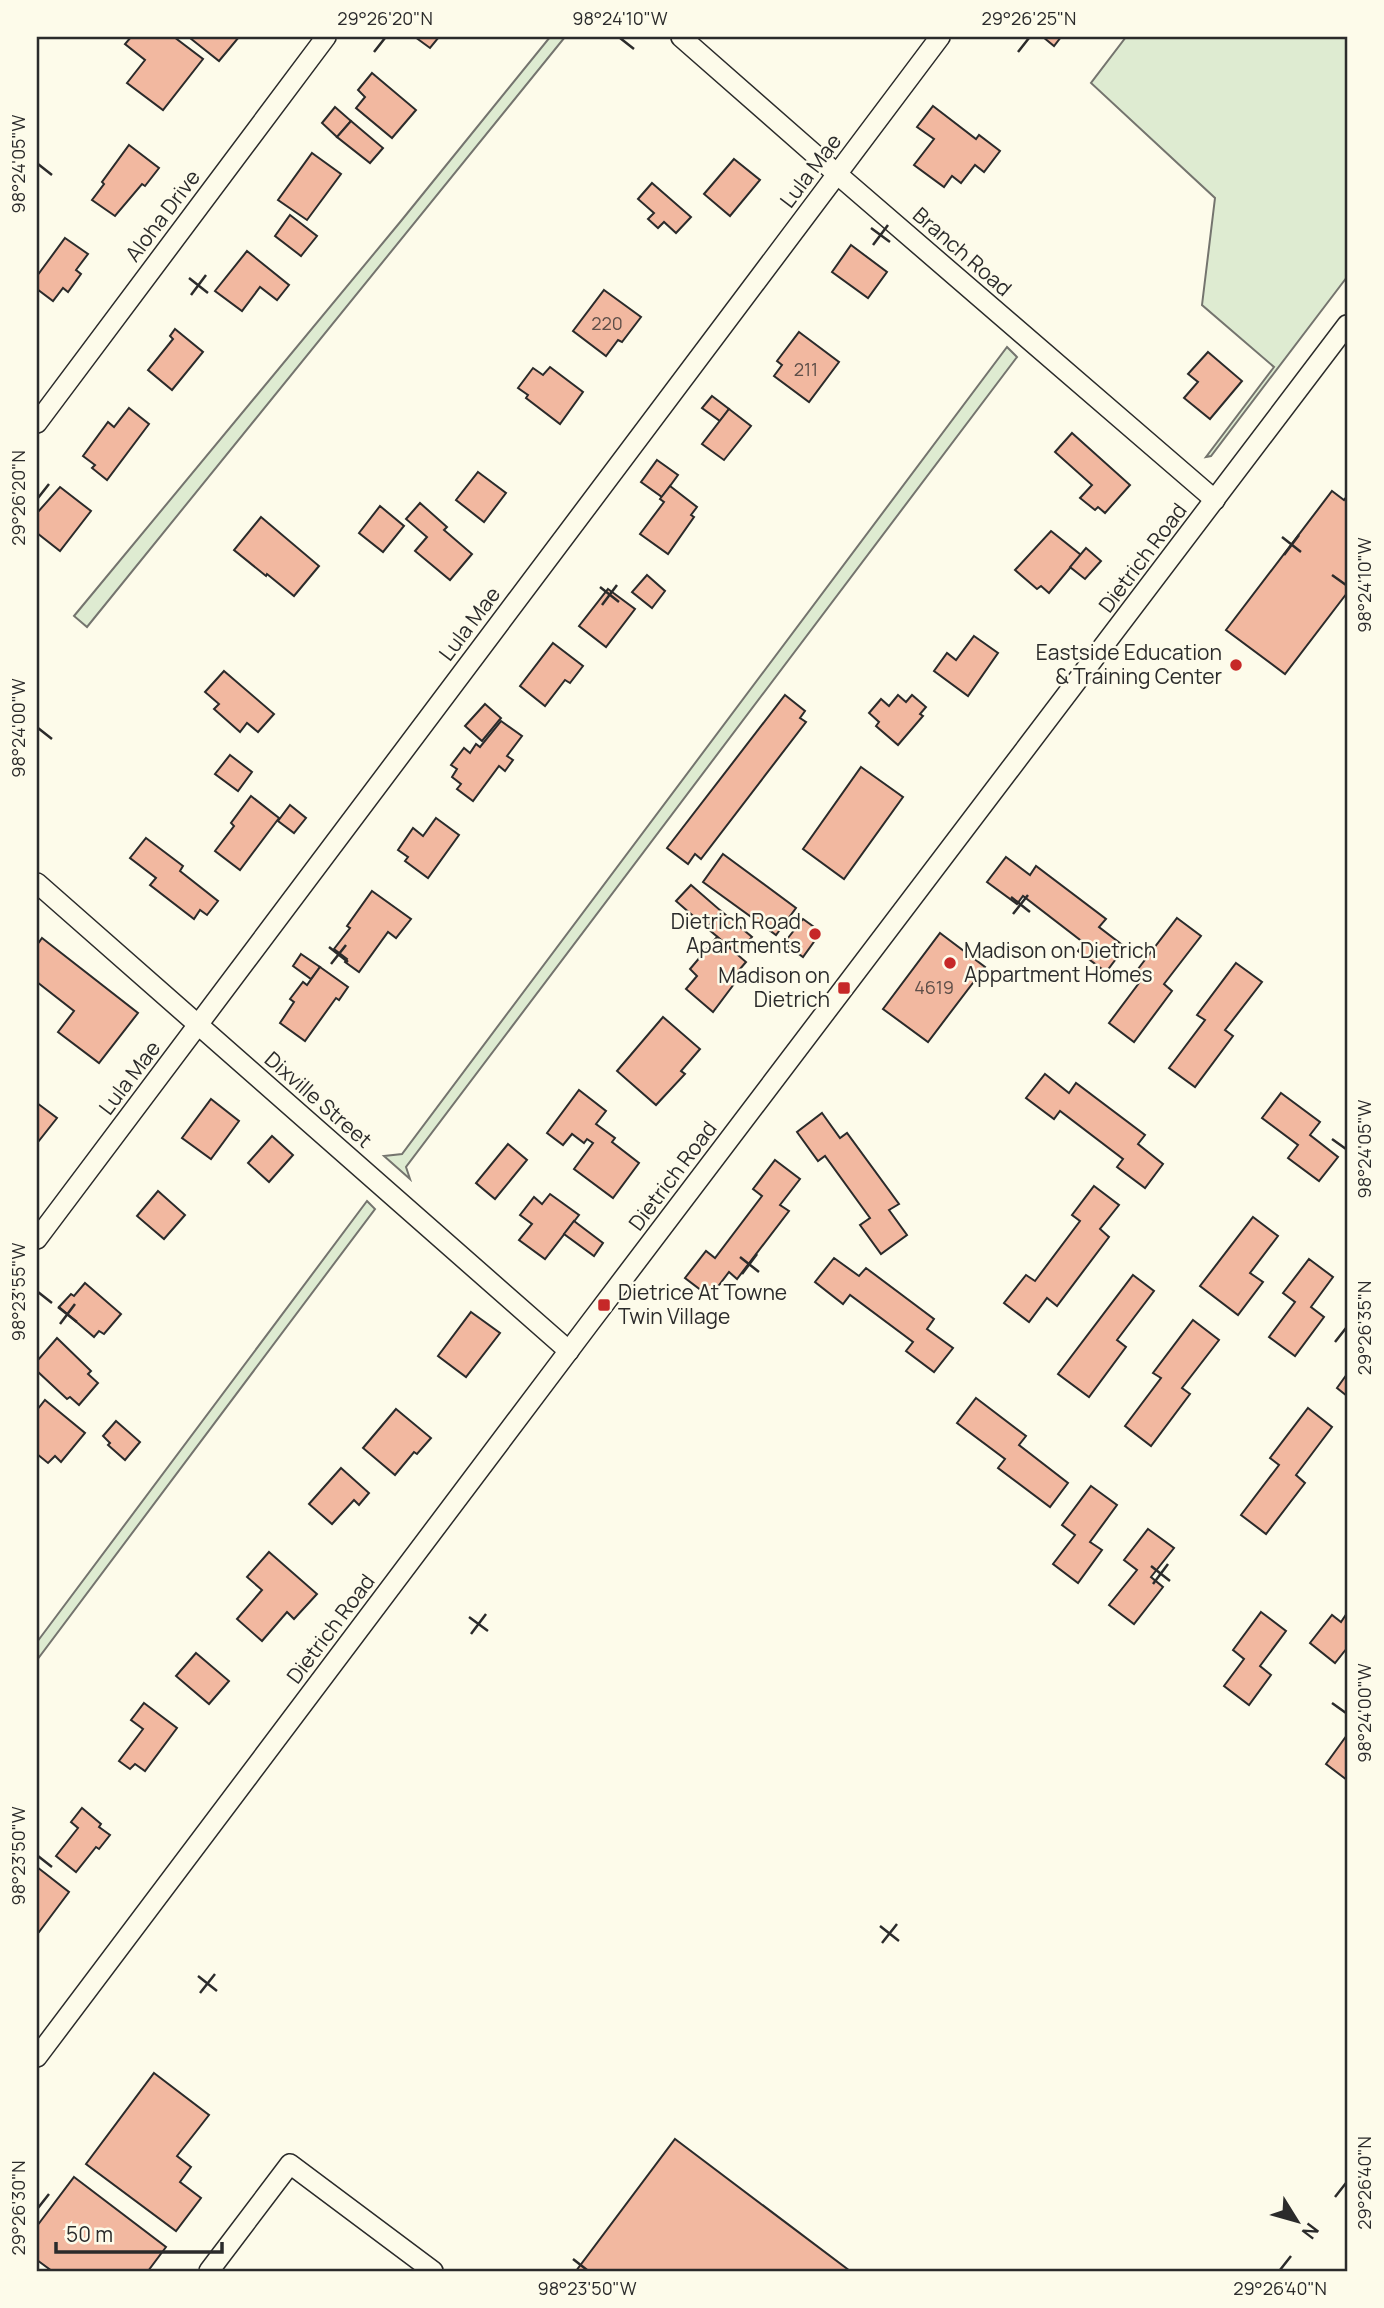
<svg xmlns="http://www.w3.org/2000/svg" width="1384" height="2308" font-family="Manrope,sans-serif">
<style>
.green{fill:#deebd1;stroke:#74746e;stroke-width:2}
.building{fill:#f2b8a0;stroke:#2b2b2b;stroke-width:2}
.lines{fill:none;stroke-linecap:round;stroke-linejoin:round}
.minor-casing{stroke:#2b2b2b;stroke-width:22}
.minor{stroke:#fdfbea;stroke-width:19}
.ticks{fill:none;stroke:#2b2b2b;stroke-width:2.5}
.poi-dot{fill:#c62828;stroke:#fdfbea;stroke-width:2.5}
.labels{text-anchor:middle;stroke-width:5;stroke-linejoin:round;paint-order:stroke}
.number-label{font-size:18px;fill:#5d4e48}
.street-label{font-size:21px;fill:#2b2b2b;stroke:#fdfbea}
.poi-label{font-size:21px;fill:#2b2b2b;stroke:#fdfbea;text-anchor:end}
.neatline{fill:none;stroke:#2b2b2b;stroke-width:2.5}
.ticks-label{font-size:18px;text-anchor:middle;fill:#2b2b2b}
</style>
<rect width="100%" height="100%" fill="#fdfbea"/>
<g class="green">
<polygon points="550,37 565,37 87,627 74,616 401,221"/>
<polygon points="1126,37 1347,37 1347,277 1211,456 1206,457 1274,367 1202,305 1215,198 1091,83"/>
<polygon points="1007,347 1017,357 406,1167 410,1179 384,1156 402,1154"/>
<polygon points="367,1201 375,1209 37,1660 37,1642"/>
</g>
<g class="building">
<polygon points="131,37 174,37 203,59 163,110 127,83 145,60 125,44"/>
<polygon points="192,37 239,37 219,61 190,38"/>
<polygon points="415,37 439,37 430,48"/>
<polygon points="1043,37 1061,37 1054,46"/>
<polygon points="372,73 416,110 392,138 356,108 365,97 358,90"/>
<polygon points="933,106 976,139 979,135 1000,151 984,172 975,165 961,183 952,176 944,187 914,165 934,139 917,127"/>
<polygon points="335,107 351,121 337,137 322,123"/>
<polygon points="351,121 383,148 370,163 337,137"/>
<polygon points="129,145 159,168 145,186 142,184 115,216 92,200 104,184 102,182"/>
<polygon points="312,153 341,174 307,220 278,200"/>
<polygon points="734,159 760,180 730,216 704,194"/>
<polygon points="652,183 691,217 676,233 664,222 658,228 648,219 654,213 638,199"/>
<polygon points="290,215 317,236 301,256 275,236"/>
<polygon points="65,238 88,254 76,270 81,274 68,292 63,288 53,301 37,289 37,276"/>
<polygon points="851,245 887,272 868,298 832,272"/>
<polygon points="247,251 289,285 277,300 260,287 242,311 215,291"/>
<polygon points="604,290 641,317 622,342 618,340 606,356 573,331"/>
<polygon points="175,329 203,352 172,390 148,370 173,339 170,336"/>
<polygon points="799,332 839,362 809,402 774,376 782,365 777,361"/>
<polygon points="1208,352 1242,381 1210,419 1184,398 1198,382 1188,374"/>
<polygon points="550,367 583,392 560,424 526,398 528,395 518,388 533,368 543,375"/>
<polygon points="712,396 729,409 720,421 702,408"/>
<polygon points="129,408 149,424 107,480 92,468 95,465 83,456 108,422 114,427"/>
<polygon points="729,409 751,426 724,460 702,444"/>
<polygon points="1072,433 1130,485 1105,513 1098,507 1095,510 1080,498 1092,485 1055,452"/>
<polygon points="657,460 678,475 662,497 641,482"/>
<polygon points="478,472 506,493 484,522 456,500"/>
<polygon points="670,486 697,507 691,515 694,517 668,554 640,534 664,502 660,499"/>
<polygon points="60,487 91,511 60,551 37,533 37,513"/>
<polygon points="1332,491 1344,500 1347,496 1347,593 1285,674 1226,630"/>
<polygon points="420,503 447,527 444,530 472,554 450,580 415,551 427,537 406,519"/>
<polygon points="380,506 404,526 383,552 359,533"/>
<polygon points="261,517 319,566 294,596 267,574 266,576 234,550"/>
<polygon points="1051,531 1081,555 1049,593 1041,586 1037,589 1015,570"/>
<polygon points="1086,548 1101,561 1085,579 1070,567"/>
<polygon points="647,575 665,591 652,608 632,592"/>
<polygon points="608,589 635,609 606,647 579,626"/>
<polygon points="974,636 998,653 968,696 934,671 947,653 956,660"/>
<polygon points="553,643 583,666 570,683 565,680 545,706 520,686"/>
<polygon points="224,671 274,714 258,732 247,723 240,732 214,709 219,704 205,692"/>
<polygon points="785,695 805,711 800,718 806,722 701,859 695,854 688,864 667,848"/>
<polygon points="898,695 906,702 912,695 926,707 920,714 923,716 898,745 876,726 879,722 869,713 881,699 889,706"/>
<polygon points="485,704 501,718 482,741 465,726"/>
<polygon points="501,721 522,736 507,756 513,760 505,771 499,766 473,801 457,789 461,784 452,777 457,769 451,765 464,748 470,753 476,744 480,747"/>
<polygon points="230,755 252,772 238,791 215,774"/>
<polygon points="861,767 903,797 844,879 803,849"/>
<polygon points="251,796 279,818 240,870 215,851 234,826 231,823"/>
<polygon points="290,805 306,818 294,833 278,821"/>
<polygon points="436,818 459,835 428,878 405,861 408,857 398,850 413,828 423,836"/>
<polygon points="146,838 183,866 180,871 218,901 207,915 200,910 194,919 150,885 156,878 130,858"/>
<polygon points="723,854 796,908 776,935 703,882"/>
<polygon points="1006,857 1030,875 1036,866 1106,919 1099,927 1125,947 1106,972 1078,951 1084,943 1023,896 1017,904 987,882"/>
<polygon points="691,885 721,911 707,928 676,901"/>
<polygon points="372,891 411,919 396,938 388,932 359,972 345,962 347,959 334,949 350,928 347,926"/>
<polygon points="721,911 752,937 738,954 707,928"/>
<polygon points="1177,918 1201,936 1164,984 1172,991 1134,1042 1109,1023 1145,975 1138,969"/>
<polygon points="803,919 821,932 803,957 784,943"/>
<polygon points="940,933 985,967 928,1042 883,1009"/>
<polygon points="717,937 746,962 733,977 737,980 713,1012 686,989 697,976 690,969"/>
<polygon points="42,938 138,1013 99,1063 58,1032 74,1011 37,982 37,945"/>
<polygon points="301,954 320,967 311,979 293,966"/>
<polygon points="1236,963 1262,982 1225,1030 1233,1036 1195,1087 1169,1068 1205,1020 1197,1015"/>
<polygon points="320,967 348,987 339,1000 336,998 305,1041 280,1023 294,1002 290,999 303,982 307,985"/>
<polygon points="663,1017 700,1049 681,1071 685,1074 656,1105 617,1071"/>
<polygon points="1045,1074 1069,1093 1076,1083 1145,1135 1138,1144 1163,1164 1145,1188 1117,1167 1123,1159 1060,1111 1054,1119 1026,1098"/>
<polygon points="579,1090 606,1111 596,1124 615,1138 612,1142 639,1163 613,1198 574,1169 593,1143 587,1139 584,1143 572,1134 563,1145 547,1133"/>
<polygon points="1281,1093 1320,1122 1310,1135 1338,1157 1319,1181 1288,1158 1298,1145 1262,1118"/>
<polygon points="211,1099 239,1121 211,1159 182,1138"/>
<polygon points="37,1103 57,1118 38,1142 37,1141"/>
<polygon points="822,1113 840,1138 847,1133 899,1204 889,1210 907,1235 881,1254 860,1225 870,1218 825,1156 818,1161 797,1132"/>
<polygon points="272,1136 293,1155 269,1182 248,1163"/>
<polygon points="508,1144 527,1160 495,1199 476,1183"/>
<polygon points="775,1160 800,1179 780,1205 789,1211 737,1279 729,1272 710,1297 685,1278 706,1251 715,1258 762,1196 753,1189"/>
<polygon points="1094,1186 1119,1205 1100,1229 1109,1237 1057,1306 1047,1298 1029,1322 1004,1303 1026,1275 1035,1281 1080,1221 1072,1215"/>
<polygon points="158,1191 185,1215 164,1239 137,1216"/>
<polygon points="550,1194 579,1215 545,1259 519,1240 532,1224 520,1215 534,1197 542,1204"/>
<polygon points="1253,1217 1278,1236 1250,1273 1263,1282 1238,1315 1200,1286"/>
<polygon points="574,1221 603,1243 594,1256 564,1234"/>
<polygon points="834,1258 859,1276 866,1268 934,1319 927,1329 953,1348 934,1372 906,1351 913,1342 850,1295 843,1304 815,1282"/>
<polygon points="1309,1259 1333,1277 1311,1307 1324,1317 1295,1356 1269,1337 1295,1302 1283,1293"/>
<polygon points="1133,1275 1154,1291 1117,1340 1126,1347 1089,1397 1058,1374"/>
<polygon points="85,1283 121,1314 104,1334 99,1331 94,1337 59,1307 71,1294 74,1296"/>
<polygon points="471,1312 500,1333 466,1377 438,1356"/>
<polygon points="1193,1320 1219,1340 1182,1388 1190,1394 1151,1446 1125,1426 1161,1378 1153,1373"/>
<polygon points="57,1338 91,1371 88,1374 98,1383 79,1405 70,1397 67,1399 37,1371 37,1361"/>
<polygon points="1347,1374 1347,1396 1337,1388"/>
<polygon points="976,1398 1026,1436 1019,1445 1068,1483 1050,1507 998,1468 1005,1459 957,1423"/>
<polygon points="45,1400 85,1433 61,1462 55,1456 48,1463 37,1454 37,1410"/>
<polygon points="1308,1408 1332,1427 1296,1475 1305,1483 1266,1534 1241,1515 1279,1465 1270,1458"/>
<polygon points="396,1409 431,1438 417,1454 414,1452 395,1475 363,1448"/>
<polygon points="116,1421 140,1442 125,1460 108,1445 110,1443 103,1436"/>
<polygon points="341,1468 369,1493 359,1505 354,1500 332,1524 309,1504"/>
<polygon points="1091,1486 1117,1505 1090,1542 1102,1550 1078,1583 1053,1564 1075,1535 1062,1525"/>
<polygon points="1148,1529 1174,1548 1151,1577 1163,1587 1134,1624 1109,1605 1137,1570 1124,1560"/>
<polygon points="269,1552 317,1594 294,1619 287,1612 262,1641 237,1619 262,1590 247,1577"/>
<polygon points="1261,1612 1286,1631 1260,1666 1271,1675 1249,1705 1224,1686 1244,1659 1233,1650"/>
<polygon points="1347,1613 1347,1648 1335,1663 1310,1643 1332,1615 1341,1622"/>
<polygon points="196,1653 229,1681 209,1704 176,1676"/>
<polygon points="144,1703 177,1728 145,1771 135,1764 130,1769 119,1761 143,1729 131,1720"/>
<polygon points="1347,1735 1347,1780 1326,1764"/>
<polygon points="82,1808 101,1824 99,1827 110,1835 99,1849 96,1847 76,1872 56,1856 78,1828 71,1822"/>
<polygon points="37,1867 69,1892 39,1932 37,1931"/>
<polygon points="154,2073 209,2115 177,2156 191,2167 180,2182 201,2198 176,2231 86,2164"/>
<polygon points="675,2139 850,2271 576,2271"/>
<polygon points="74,2177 166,2247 148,2271 52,2271 37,2260 37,2226"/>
</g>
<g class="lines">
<g class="minor-casing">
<g id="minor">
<polyline points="681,37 837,174 1215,500"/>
<polyline points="37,423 326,37"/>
<polyline points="37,883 569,1351"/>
<polyline points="37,1239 940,37"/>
<polyline points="37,2057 589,1324 1347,325"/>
<polyline points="209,2271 290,2164 433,2271"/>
</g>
</g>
<use href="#minor" class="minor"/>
</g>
<path class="ticks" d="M620,38L634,49M374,52L385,38M1018,52L1029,38M38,164L52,175M871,228L890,242M873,245L888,225M189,278L208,293M191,295L206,275M38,498L49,484M1282,537L1301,552M1284,555L1299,535M1332,575L1346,585M600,587L619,602M602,605L617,585M38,728L52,739M1011,897L1030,912M1013,914L1028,895M329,947L348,962M331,964L346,945M1332,1139L1346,1149M740,1257L759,1272M742,1274L757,1254M38,1292L52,1303M58,1307L77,1322M60,1324L75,1304M1335,1342L1346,1328M1151,1566L1170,1581M1153,1584L1168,1564M469,1617L488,1631M471,1634L486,1614M1332,1703L1346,1713M38,1856L52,1867M880,1926L899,1941M882,1943L897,1924M198,1976L217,1991M200,1993L215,1974M1335,2197L1346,2183M38,2208L49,2194M573,2259L587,2270M1280,2270L1291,2256"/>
<g class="poi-dot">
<circle cx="1236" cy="665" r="7"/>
<circle cx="815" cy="934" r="7"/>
<circle cx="950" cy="963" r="7"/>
<rect x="837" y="981" width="14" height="14" rx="3.5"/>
<rect x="597" y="1298" width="14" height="14" rx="3.5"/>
</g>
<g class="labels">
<g class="number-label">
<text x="607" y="330">220</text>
<text x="806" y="376">211</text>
<text x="934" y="994">4619</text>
</g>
<g class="street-label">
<text transform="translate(811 171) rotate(-53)" y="7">Lula Mae</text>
<text transform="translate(163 216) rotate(-53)" y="7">Aloha Drive</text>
<text transform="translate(962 252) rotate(41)" y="7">Branch Road</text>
<text transform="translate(1143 558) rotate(-53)" y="7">Dietrich Road</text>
<text transform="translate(470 624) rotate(-53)" y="7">Lula Mae</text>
<text transform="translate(130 1078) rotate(-53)" y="7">Lula Mae</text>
<text transform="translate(318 1100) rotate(41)" y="7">Dixville Street</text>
<text transform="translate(673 1176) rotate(-53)" y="7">Dietrich Road</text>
<text transform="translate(331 1629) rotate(-53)" y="7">Dietrich Road</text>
</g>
<g class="poi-label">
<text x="1222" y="660">Eastside Education<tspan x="1222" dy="24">&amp; Training Center</tspan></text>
<text x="801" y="929">Dietrich Road<tspan x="801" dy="24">Apartments</tspan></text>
<text x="964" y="958" text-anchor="start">Madison on Dietrich<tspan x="964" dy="24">Appartment Homes</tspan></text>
<text x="830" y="983">Madison on<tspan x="830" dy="24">Dietrich</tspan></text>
<text x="618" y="1300" text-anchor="start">Dietrice At Towne<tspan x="618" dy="24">Twin Village</tspan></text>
</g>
</g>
<rect width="1384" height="2308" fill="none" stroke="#fdfbea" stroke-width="77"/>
<g transform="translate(1297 2221) rotate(127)" stroke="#fdfbea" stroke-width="5" paint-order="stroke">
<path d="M0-5L12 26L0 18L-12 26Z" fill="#2b2b2b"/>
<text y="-10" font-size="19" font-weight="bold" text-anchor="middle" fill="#2b2b2b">N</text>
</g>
<path d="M56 2242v10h166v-10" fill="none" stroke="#2b2b2b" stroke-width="3.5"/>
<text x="66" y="2242" font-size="21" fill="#2b2b2b" stroke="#fdfbea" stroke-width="5" paint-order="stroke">50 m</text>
<rect x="38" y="38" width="1308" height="2232" class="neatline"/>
<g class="ticks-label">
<text x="385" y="25">29°26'20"N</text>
<text x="620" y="25">98°24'10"W</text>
<text x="1029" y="25">29°26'25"N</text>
<text transform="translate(19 164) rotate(-90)" y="6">98°24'05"W</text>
<text transform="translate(19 498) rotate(-90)" y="6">29°26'20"N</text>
<text transform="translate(1365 585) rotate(-90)" y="6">98°24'10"W</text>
<text transform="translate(19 728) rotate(-90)" y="6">98°24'00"W</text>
<text transform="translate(1365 1149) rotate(-90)" y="6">98°24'05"W</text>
<text transform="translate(19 1292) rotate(-90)" y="6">98°23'55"W</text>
<text transform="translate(1365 1328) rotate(-90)" y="6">29°26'35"N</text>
<text transform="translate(1365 1713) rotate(-90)" y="6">98°24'00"W</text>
<text transform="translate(19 1856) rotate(-90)" y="6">98°23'50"W</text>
<text transform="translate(1365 2183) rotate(-90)" y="6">29°26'40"N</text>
<text transform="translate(19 2208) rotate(-90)" y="6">29°26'30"N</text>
<text x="587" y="2295">98°23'50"W</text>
<text x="1280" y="2295">29°26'40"N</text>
</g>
</svg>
